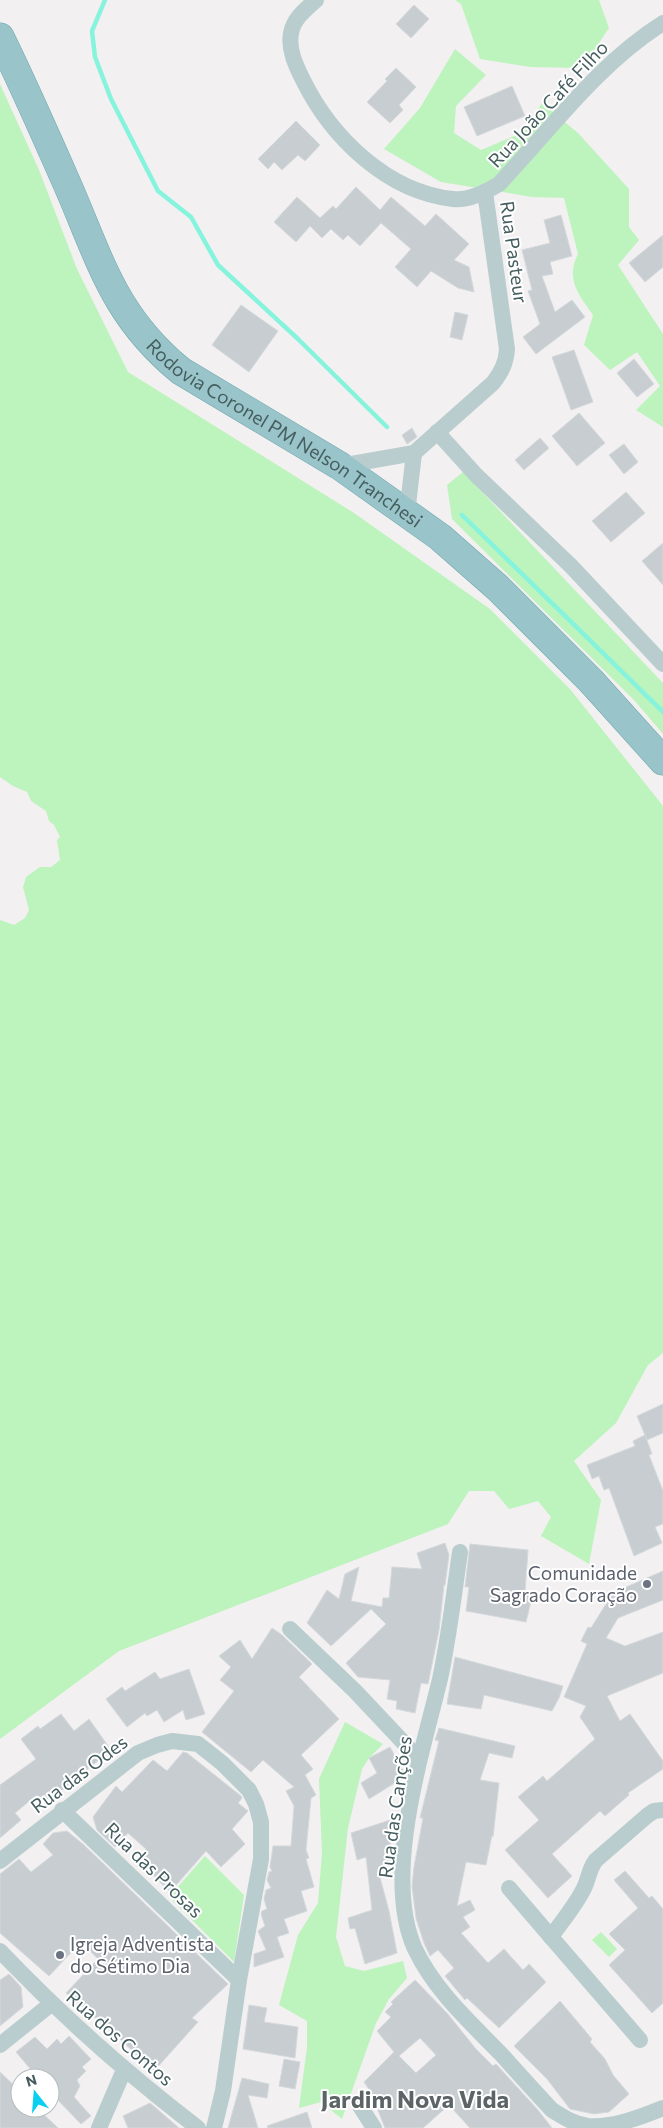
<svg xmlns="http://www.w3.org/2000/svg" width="663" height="2128" font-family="Commissioner,sans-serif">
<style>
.green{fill:#bdf3bc}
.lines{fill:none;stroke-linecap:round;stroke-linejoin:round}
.stream{stroke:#86f3dc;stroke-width:4.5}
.building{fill:#c7cdd0;stroke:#d4d9dc;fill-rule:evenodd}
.trunk-casing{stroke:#6fa7ae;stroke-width:29}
.minor{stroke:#bacdce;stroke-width:16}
.trunk{stroke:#99c5ca;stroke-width:28}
.worship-dot{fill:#6b7280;stroke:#fff;stroke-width:2}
.labels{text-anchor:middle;stroke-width:4;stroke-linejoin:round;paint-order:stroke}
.street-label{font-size:19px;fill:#465e5f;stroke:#fff}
.worship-label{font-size:19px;fill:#5b616d;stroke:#fff;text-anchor:end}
.district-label{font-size:24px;font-weight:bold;fill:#5c6466;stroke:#fff}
</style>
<rect width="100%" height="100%" fill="#f3f0f1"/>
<g class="green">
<polygon points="455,0 599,0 609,28 582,68 531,67 480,59 461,4"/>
<path d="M455,49L486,75L456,106L454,133L481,150L524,132L542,103L578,133L629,189V227L639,240L618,265L663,334V427L636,410L660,386L637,352L610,370L584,345L593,315C579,295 565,279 578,254L564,198L532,197L441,182L384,149L420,108Z"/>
<polygon points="0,84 39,170 77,269 128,372 354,513 490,609 570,689 663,806 663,1353 648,1365 616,1423 574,1461 601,1500 589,1564 541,1536 551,1517 538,1501 509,1509 494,1491 469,1491 448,1524 119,1651 0,1739 0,920 14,925 25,918 29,910 23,887 26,877 40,867 51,867 60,860 57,840 60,837 54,825 49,821 46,811 31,801 27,792 13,786 0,777"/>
<polygon points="463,472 663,683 663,734 634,700 452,519 447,485"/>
<polygon points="345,1722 383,1744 369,1758 362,1769 348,1828 336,1937 345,1966 364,1971 403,1961 407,1978 389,1999 376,2023 342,2119 321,2102 299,2108 307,2047 307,2021 279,2005 298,1935 318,1903 322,1853 319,1779"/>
<polygon points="205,1856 244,1895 234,1962 169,1897"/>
<polygon points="601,1932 617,1949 609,1957 592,1940"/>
</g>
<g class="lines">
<g class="stream">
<polyline points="105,0 92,31 95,57 111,99 158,191 191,217 218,265 298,339 387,427"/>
<polyline points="462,515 663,712"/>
</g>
</g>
<g class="building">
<polygon points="414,5 429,19 411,38 396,24"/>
<polygon points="396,68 416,87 399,105 403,110 390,123 367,102 387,81 385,79"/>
<polygon points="512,86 525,116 477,136 464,107"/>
<polygon points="296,121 320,145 305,161 298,155 282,170 274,162 268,169 258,159"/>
<polygon points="356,187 380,210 391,197 425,226 436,214 469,244 454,260 469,267 474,292 458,288 431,271 417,287 395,267 411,249 381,223 360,246 348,235 343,240 331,229 322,238 310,226 296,242 274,222 297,197 320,218 333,206 336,209"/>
<polygon points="561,215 572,256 550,262 553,274 542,276 555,312 572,300 585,317 536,354 523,337 540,324 528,291 532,290 522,250 550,243 544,220"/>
<polygon points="663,235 663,267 645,282 629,263"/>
<polygon points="241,305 278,331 249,372 212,345"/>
<polygon points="455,312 468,315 462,340 450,337"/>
<polygon points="574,350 593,402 571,410 552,357"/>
<polygon points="634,359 654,384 637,397 617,373"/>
<polygon points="579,413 605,443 577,466 552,436"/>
<polygon points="412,428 417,437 407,444 402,435"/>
<polygon points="540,438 549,448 524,470 515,460"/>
<polygon points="624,444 638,462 624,474 609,455"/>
<polygon points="626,492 645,513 611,542 592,521"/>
<polygon points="663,543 663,585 642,561"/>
<polygon points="663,1404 663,1433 647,1440 637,1416"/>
<polygon points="645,1435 652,1454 649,1455 663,1491 663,1524 655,1527 662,1543 634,1556 609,1488 604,1490 599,1476 592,1479 587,1465 635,1446 633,1441"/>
<polygon points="445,1543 449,1555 445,1585 444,1585 439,1630 428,1684 421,1683 415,1713 396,1709 397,1701 387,1699 390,1680 358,1677 346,1663 386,1624 371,1609 331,1646 307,1623 327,1590 339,1599 345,1574 359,1567 351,1601 382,1607 383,1598 389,1598 392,1567 422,1569 417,1553"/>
<polygon points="470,1544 528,1550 525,1592 533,1593 526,1622 466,1611 469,1587 465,1587"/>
<polygon points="663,1571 663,1600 618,1618 606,1638 625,1646 663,1632 663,1673 607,1696 620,1721 630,1714 663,1761 663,1769 628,1793 629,1795 605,1816 600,1811 552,1854 572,1876 548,1898 505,1850 539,1820 518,1797 543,1776 547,1781 595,1739 580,1717 586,1706 564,1697 587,1644 581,1641 588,1627 591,1628 606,1604 601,1598"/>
<polygon points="272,1628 282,1635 312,1664 299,1677 339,1719 301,1755 313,1769 305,1775 316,1795 311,1798 306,1850 309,1858 306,1859 314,1887 301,1891 307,1911 284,1919 289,1933 277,1937 284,1957 254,1967 254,1954 266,1950 258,1931 265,1926 261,1914 262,1911 267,1909 264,1899 266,1890 271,1888 267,1880 269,1872 272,1871 270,1867 273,1846 291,1846 294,1806 286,1791 294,1787 263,1760 251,1772 202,1732 234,1691 220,1680 231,1667 219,1656 240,1640 252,1659"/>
<polygon points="455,1657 563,1686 559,1698 552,1711 484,1695 481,1709 447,1704"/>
<polygon points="189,1669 205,1714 186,1720 183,1710 164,1722 157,1710 147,1716 145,1713 127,1727 106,1699 122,1687 125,1691 155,1672 160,1679"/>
<polygon points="61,1714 74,1731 89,1719 111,1750 61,1791 44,1802 37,1795 27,1803 15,1813 21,1820 0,1838 0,1785 36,1759 21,1739 38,1726 40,1729"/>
<polygon points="439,1728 515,1746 512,1758 489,1753 480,1780 499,1783 493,1837 492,1835 486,1865 466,1862 457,1906 470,1900 475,1910 463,1917 470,1927 461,1933 488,1963 504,1949 523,1970 529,1964 546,1982 499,2028 467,1998 465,2000 445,1976 454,1968 438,1950 430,1956 424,1943 416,1918 412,1886 414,1867 423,1818 420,1818 439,1741 435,1740"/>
<polygon points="390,1747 406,1776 369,1799 361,1783 377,1773 369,1758"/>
<polygon points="183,1752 187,1753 241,1796 242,1798 238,1803 248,1811 232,1829 245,1844 221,1867 206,1851 170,1892 137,1859 146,1849 128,1833 115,1847 97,1830 93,1817 116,1786 122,1792 153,1760 167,1771"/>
<polygon points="390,1820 395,1833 387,1835 394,1853 393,1865 378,1870 389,1911 397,1953 365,1964 355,1928 350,1929 348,1918 372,1910 366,1857 357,1860 351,1833"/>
<polygon points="67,1831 84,1845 228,1984 192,2018 198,2022 154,2071 119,2038 66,1993 98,1959 81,1942 49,1976 0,1933 0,1874 19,1859 31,1872 53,1855 43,1844 53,1833"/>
<polygon points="625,1871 649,1898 652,1896 663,1909 663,2003 652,2013 609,1965 625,1950 609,1934 638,1908 614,1880"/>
<polygon points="9,1974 21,1987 23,2007 0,2026 0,1980"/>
<path d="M415,1980L447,2013L476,2049L493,2066L496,2064L538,2110L552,2128H470L449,2105L423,2128H385L377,2108L380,2105L364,2082L394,2052L377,2031L391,2017L385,2012L393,2004L391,2002ZM420,2038L436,2055L416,2073L399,2056Z"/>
<polygon points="560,2001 592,2039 590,2042 605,2059 613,2075 629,2094 609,2112 594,2114 570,2109 547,2079 514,2046"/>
<polygon points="249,2005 267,2008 264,2022 298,2027 295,2058 243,2049"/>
<polygon points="69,2036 91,2059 82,2067 86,2071 77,2080 80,2086 74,2097 91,2116 81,2124 50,2092 50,2078 38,2078 16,2052 35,2037 47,2049 57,2039 61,2044"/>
<polygon points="284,2059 300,2062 295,2089 279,2086"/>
<polygon points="0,2072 20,2091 20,2108 37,2108 58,2128 0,2128"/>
<polygon points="242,2078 269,2084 267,2098 248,2095 258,2128 228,2128"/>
<polygon points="150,2103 156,2108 179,2128 128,2128 123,2116"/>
<polygon points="307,2112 312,2128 268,2128 267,2126"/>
</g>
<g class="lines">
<g class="trunk-casing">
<g id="trunk">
<path id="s1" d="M0,37C24,86 46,136 68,186C101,262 114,316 181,371L340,466L440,537L498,588L591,681L663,761"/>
</g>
</g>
<g class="minor">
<path d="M316,0C305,10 294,18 291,33C288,50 296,66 303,80C331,137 387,192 453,199C469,201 486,192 499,184C551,129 598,64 663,23"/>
<polyline points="437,432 476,475 571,566 663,664"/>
<path d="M340,466L414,453L493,383C502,371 506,363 507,349L485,192"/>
<polyline points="407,514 414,453"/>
<path d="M460,1552C454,1594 449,1637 440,1679C422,1754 382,1876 415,1949C435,1991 470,2022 501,2054C518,2073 535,2092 552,2110C563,2117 574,2124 588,2126C612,2128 641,2117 663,2108"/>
<polyline points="290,1629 355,1691 419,1759"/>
<polyline points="62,1810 239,1980"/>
<polyline points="0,1861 138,1753 157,1745 172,1741 198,1744 222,1763 249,1790 256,1804 261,1822 261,1859 239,1980 223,2091 214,2128"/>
<polyline points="509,1888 551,1937"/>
<path d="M0,1951C63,2017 126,2073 198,2128"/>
<path d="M640,2040L551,1937C562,1921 577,1904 585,1886C589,1877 589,1869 596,1860L648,1815L654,1811L663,1810"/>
<polyline points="0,2045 51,2004"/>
<polyline points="360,2106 374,2128"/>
<polyline points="99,2128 124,2070"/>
</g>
<use href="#trunk" class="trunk"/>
</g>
<g class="worship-dot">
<circle cx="647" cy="1584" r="5"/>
<circle cx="60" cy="1955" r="5"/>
</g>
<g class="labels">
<g class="street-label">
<text transform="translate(548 104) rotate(-47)" y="7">Rua João Café Filho</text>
<text transform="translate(514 252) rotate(82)" y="7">Rua Pasteur</text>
<text dy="7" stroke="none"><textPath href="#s1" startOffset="504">Rodovia Coronel PM Nelson Tranchesi</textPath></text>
<text transform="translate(79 1774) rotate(-37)" y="7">Rua das Odes</text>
<text transform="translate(395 1807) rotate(-82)" y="7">Rua das Canções</text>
<text transform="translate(154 1870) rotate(44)" y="7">Rua das Prosas</text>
<text transform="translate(120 2038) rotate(41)" y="7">Rua dos Contos</text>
</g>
<g class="worship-label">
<text x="637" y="1580">Comunidade<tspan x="637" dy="22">Sagrado Coração</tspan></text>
<text x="70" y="1951" text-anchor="start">Igreja Adventista<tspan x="70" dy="22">do Sétimo Dia</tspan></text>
</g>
<g class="district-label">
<text x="415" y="2108">Jardim Nova Vida</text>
</g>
</g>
<g transform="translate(35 2093) rotate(343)"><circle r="24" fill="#ffffff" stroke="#b5bfbf"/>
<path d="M0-4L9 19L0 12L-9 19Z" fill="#0bcff1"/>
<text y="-8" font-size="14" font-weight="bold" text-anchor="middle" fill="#465e5f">N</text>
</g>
</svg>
